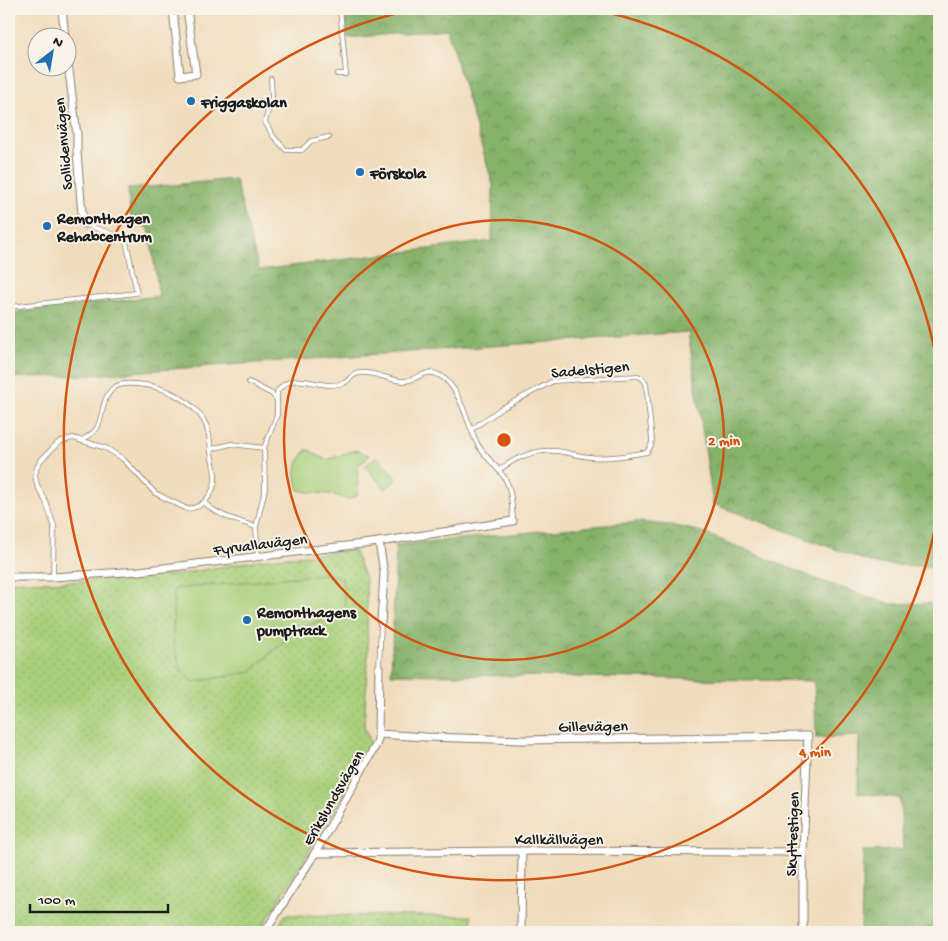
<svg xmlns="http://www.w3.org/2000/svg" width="948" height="941" font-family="'Gochi Hand',sans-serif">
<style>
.grass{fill:url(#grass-dots);stroke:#62764c}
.forest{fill:url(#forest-crowns);stroke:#516744}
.park{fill:#a9d07b;stroke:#62764c}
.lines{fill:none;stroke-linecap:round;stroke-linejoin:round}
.lane-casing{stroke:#867c6c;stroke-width:5.5}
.street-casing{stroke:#867c6c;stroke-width:9}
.lane{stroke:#fff;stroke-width:4}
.street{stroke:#fff;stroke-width:7}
.ring{fill:none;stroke:#d4530e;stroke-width:2.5}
.poi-dot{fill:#1f6fb2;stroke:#f7f3e8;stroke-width:2}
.labels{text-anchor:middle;stroke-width:4;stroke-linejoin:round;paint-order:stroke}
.poi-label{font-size:16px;font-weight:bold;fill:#1c1c1c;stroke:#f7f3e8;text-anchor:start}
.street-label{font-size:16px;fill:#1c1c1c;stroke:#f7f3e8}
.centre{fill:#d4530e;stroke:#f7f3e8;stroke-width:2.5}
.ring-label{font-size:15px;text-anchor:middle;font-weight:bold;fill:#d4530e;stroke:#f7f3e8;stroke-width:4;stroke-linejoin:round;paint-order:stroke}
</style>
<defs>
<pattern id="grass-dots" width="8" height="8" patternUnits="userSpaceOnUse" patternTransform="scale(1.25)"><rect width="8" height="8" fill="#a9d07b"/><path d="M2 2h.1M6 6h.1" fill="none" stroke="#91b26a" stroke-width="1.8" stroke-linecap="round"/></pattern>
<pattern id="forest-crowns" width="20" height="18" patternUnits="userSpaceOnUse" patternTransform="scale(1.25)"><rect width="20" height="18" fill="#86b26b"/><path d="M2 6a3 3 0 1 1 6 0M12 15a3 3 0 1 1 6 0" fill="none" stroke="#6d9057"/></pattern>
</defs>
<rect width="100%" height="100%" fill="#f7f3e8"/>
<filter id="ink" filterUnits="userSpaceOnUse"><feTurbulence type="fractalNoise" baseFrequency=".02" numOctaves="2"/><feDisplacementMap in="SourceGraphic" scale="10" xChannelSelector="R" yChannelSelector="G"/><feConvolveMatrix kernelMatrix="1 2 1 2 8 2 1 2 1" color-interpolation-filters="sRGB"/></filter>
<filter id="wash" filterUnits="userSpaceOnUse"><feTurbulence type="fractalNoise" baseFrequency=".0096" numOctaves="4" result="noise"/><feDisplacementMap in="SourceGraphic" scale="20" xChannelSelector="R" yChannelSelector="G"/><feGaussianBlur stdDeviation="1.12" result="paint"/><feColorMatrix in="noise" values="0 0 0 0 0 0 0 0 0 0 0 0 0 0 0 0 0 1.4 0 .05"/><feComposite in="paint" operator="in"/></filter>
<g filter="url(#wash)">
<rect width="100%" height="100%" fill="#f1ddbd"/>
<g class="grass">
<polygon points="354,550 366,581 368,653 364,726 373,748 259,932 9,932 9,581 62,582 175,575 258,560"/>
<polygon points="285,915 471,916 472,932 275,932"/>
</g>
<g class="forest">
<polygon points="344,9 939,9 939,567 875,564 713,504 688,332 88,375 9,378 9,313 159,296 149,228 131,223 128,189 235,179 259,270 492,241 493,185 447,29 348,38"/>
<polygon points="636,522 669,525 699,531 824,582 891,604 939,603 939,932 861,932 863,851 903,850 900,798 858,793 859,736 816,738 814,681 391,674 396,545"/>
</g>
<g class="park">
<path d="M307,449L326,460L356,450L369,455L366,460L358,465L357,496L347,500C333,491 315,495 299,490C293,471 296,464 307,449Z"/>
<polygon points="377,456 397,479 385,489 365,466"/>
<polygon points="324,574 342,578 346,611 297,629 250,672 194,682 181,671 173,641 174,589"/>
</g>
</g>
<g filter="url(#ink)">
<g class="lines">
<g class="lane-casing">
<g id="lane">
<polyline points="337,74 346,74 340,9"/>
<polyline points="271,79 272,97 265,122 273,136 286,150 302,150 311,141 329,137"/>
<polyline points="9,307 137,293 126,241 118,236 84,224"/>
<polyline points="249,382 272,394 277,400"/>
<path d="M472,429L502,408L553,381L638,376L642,378L646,383L652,440L651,446L647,452C631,455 605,459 590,457C578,456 567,452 556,451C535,449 515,458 499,470"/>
<polyline points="211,449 231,444 264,448"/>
<path d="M205,503C217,516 240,521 256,527"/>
<path d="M258,557L256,527L265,489L264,448L277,415V392C291,372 310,384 329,385C333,385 341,384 344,383C350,380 353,373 360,373C375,371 389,381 404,381C415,381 423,371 433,373C459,378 467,425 478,445C485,457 496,465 504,477C512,489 512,507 513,521"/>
<path d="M53,577L54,526L46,502L37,485L35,475L37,467L41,460L59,442L73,438L106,448L123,459L155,493L187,509C205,508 216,491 215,474C214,467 212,459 211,452C210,440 209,429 203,419C190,400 167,388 145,385C136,384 124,382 115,387C101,396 104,416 97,428C94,433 87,437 82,440"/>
<polyline points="379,668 381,623"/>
</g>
</g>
<g class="street-casing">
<g id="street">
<polyline points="62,9 65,38"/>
<polyline points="173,9 180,76 196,74 187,9"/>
<polyline points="68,63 77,135 77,152 82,214 84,224"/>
<polyline points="379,542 384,573 381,623"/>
<polyline points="9,577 53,577 139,571 379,542 513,521"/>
<polyline points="378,734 426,737 522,740 808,736 803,852 803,932"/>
<polyline points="315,853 522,851 803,852"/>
<polyline points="265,932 315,853 376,745 378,739 379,668"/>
<polyline points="521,932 522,851"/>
</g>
</g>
<use href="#lane" class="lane"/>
<use href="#street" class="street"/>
</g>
</g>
<g class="ring">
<circle cx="504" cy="440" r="220"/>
<path d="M939 505A440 440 0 1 1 416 9M592 9A440 440 0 0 1 939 375"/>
</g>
<g class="poi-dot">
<circle cx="191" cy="101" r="5"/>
<circle cx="360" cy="172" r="5"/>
<circle cx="47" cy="226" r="5"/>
<circle cx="247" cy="620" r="5"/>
</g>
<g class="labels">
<g class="poi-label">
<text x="201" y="107">Friggaskolan</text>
<text x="370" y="178">Förskola</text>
<text x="57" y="223">Remonthagen<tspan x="57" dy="18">Rehabcentrum</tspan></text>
<text x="257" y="617">Remonthagens<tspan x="257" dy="18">pumptrack</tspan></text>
</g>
<g class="street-label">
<text transform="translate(62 144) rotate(-95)" y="6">Sollidenvägen</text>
<text transform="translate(590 368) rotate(-5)" y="6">Sadelstigen</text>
<text transform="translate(260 543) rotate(-7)" y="6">Fyrvallavägen</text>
<text transform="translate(593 725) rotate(-1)" y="6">Gillevägen</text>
<text transform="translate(332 797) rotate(-60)" y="6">Erikslundsvägen</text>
<text transform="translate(791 834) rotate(-88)" y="6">Skyttestigen</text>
<text x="559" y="844">Kallkällvägen</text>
</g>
</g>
<circle cx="504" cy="440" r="8" class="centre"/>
<g class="ring-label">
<text x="724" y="445">2 min</text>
<text x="815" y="756">4 min</text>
</g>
<rect width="948" height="941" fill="none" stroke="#f7f3e8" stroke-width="30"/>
<g transform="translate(52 52) rotate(31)"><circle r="24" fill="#f7f3e8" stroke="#9f9d96"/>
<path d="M0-4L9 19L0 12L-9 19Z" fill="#1f6fb2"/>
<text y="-8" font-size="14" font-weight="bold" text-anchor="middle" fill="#1c1c1c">N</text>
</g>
<path d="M30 904v8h138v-8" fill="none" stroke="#1c1c1c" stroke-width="2.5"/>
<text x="38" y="904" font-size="15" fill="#1c1c1c" stroke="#f7f3e8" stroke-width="4" paint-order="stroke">100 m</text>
</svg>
